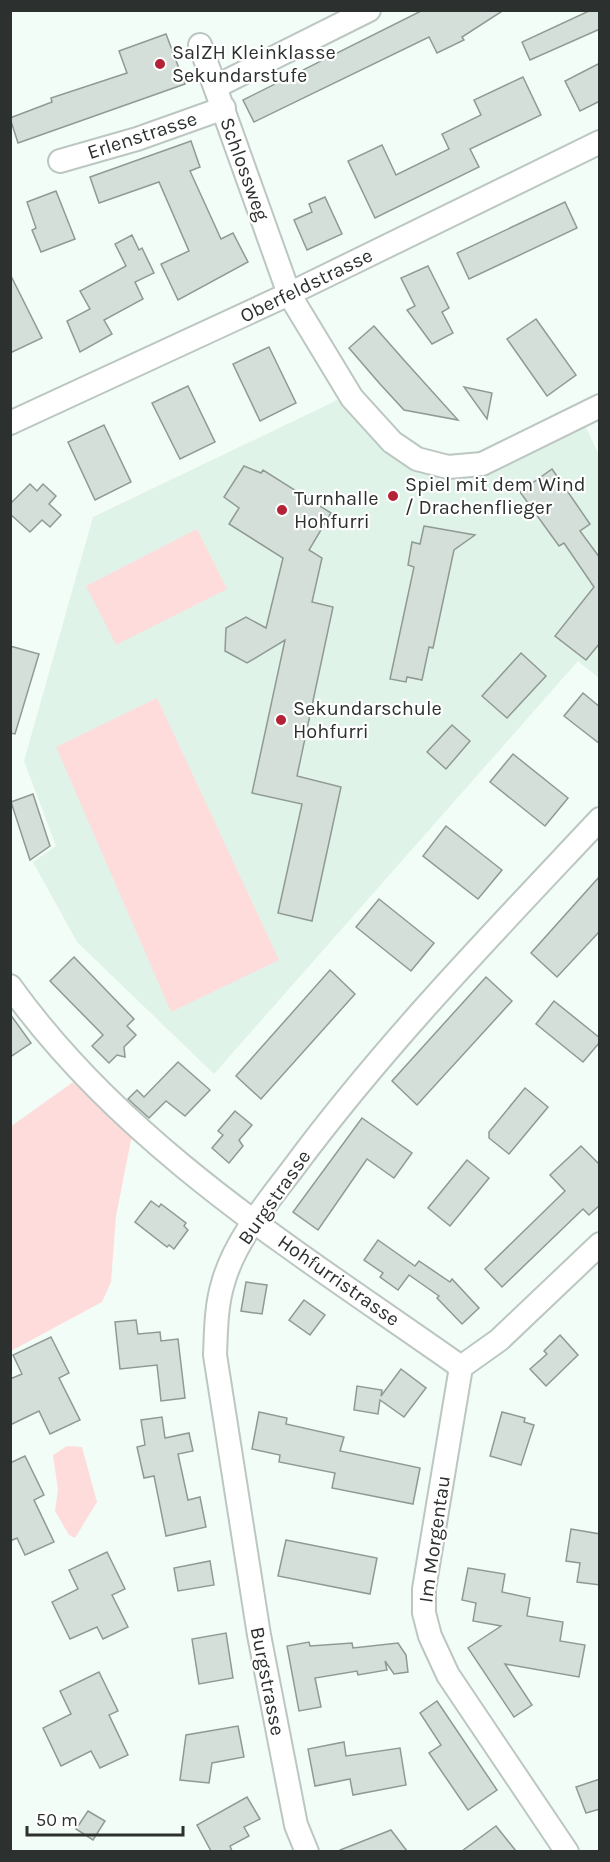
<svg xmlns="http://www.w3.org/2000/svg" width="610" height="1862" font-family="Karla,sans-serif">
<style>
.built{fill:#e0f3e9}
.green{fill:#fedcdc}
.building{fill:#d5dfda;stroke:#909a94;stroke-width:1.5}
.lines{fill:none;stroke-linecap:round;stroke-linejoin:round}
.street-casing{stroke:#bcc7c1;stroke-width:26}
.street{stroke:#fff;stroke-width:22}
.poi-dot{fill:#b42237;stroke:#fff;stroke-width:2}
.labels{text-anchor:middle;stroke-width:4.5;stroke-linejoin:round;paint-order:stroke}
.poi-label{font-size:20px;fill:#2c302e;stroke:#fff;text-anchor:start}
.street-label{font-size:20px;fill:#2c302e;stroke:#fff}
</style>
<rect width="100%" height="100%" fill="#f2fdf7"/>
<polygon class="built" points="350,394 392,442 447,467 580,415 599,455 599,678 578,661 214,1074 77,942 33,862 56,846 24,761 93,517"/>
<g class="green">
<polygon points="197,529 227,589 116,645 86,586"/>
<polygon points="157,698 279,960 171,1012 56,747"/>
<polygon points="83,1075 139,1131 131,1140 116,1216 111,1282 102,1302 11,1351 10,1127"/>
<polygon points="67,1446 82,1447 97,1502 75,1538 69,1535 55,1511 58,1490 53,1455"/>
</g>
<g class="building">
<polygon points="423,10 504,10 462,37 464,40 437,53 429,37 254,122 243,100"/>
<polygon points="591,10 600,10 600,29 530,60 522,42"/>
<polygon points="166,34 185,84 18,143 10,118 52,102 51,98 127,73 119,51"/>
<polygon points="600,63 600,101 580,111 565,81"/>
<polygon points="523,77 541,115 470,149 479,167 375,218 348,161 382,145 396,175 449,149 442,134 481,115 474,100"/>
<polygon points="191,141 200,167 190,171 221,239 233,233 248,262 178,300 161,264 189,251 159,182 99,203 90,177"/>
<polygon points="56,191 75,239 41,252 32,230 36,228 27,202"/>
<polygon points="325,197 342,234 307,250 294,220 312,212 309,204"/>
<polygon points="565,202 577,228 469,279 457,253"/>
<polygon points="132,235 139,250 142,248 154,273 135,282 143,299 104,320 112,334 80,352 67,321 90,309 80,291 126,266 115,244"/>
<polygon points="428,266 449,308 442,312 453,333 432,344 407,310 415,306 401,278"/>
<polygon points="10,274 42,338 10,353"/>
<polygon points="536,319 576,375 547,396 507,339"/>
<polygon points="374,326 403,359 458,420 404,410 380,384 349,348"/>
<polygon points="269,347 296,403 260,421 233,364"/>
<polygon points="188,386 215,442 180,459 152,403"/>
<polygon points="464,387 492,393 487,419"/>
<polygon points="104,425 131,482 95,500 68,442"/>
<polygon points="244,466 261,473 263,470 331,513 309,550 322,558 312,602 333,607 297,776 341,787 312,921 278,913 302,804 252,793 285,640 247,663 225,651 226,628 246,617 266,628 283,558 229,524 239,508 224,497"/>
<polygon points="552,469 590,524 580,531 600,558 600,643 586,660 555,636 594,587 564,543 559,546 520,492"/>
<polygon points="30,484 37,491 43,484 56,496 49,504 61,515 50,527 42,520 30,532 10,514 10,504"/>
<polygon points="424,526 475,535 454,550 433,648 429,647 422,680 407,677 406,682 390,679 414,567 408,565 412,542 420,544"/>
<polygon points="10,646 39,654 15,734 10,733"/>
<polygon points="521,653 546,676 507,718 482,696"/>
<polygon points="583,693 600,707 600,744 564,716"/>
<polygon points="452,725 470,741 446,769 427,752"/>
<polygon points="513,754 568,798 545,826 490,782"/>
<polygon points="33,794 50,846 30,860 11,802"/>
<polygon points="446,826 502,870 478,899 423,856"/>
<polygon points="600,876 600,931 557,977 531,953"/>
<polygon points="379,899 434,943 411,971 356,927"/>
<polygon points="74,957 134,1019 127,1026 136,1035 124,1047 125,1057 117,1055 109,1063 92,1046 103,1035 50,981"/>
<polygon points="330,970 355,994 261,1099 236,1076"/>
<polygon points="486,977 512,1001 417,1105 392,1081"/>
<polygon points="554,1001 600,1038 600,1042 583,1062 536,1024"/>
<polygon points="10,1014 31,1043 10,1057"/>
<polygon points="178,1062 210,1090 185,1116 166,1101 149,1118 128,1099 137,1090 144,1097"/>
<polygon points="525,1088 548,1107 509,1154 489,1138 489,1132"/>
<polygon points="235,1111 252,1125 239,1140 243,1146 229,1163 212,1148 223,1135 218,1131"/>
<polygon points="362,1118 412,1153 394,1178 367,1159 318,1230 293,1212"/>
<polygon points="581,1146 600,1165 600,1205 589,1215 583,1209 502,1287 485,1269 565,1191 550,1175"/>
<polygon points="467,1160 489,1178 450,1226 428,1208"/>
<polygon points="151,1201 159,1207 161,1204 186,1223 184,1226 188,1230 174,1249 169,1245 167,1247 135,1222"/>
<polygon points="378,1240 415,1266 419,1261 450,1282 452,1279 479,1308 462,1324 437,1298 439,1296 409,1275 398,1290 380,1277 383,1273 364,1260"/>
<polygon points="246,1282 267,1285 262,1314 241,1311"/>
<polygon points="304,1300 325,1315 310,1335 289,1320"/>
<polygon points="136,1320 138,1334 160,1332 161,1341 178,1339 185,1398 161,1401 157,1365 120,1369 115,1322"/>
<polygon points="560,1335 578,1355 546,1386 530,1369 547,1354 544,1351"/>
<polygon points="51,1337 69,1373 59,1378 80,1420 50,1434 39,1411 10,1425 10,1379 22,1374 13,1355"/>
<polygon points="401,1369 426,1388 404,1417 380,1400 378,1414 354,1410 357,1386 382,1390 381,1396"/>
<polygon points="259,1412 287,1418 286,1424 344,1437 340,1451 420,1468 413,1504 332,1488 335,1473 279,1462 280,1455 252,1449"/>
<polygon points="502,1412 525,1418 524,1422 534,1425 521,1465 490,1456"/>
<polygon points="162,1417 165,1438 189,1433 193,1451 178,1454 188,1500 200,1497 206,1527 166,1536 154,1476 144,1478 137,1447 145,1445 141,1420"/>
<polygon points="25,1456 44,1495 34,1500 54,1542 25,1555 17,1538 10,1541 10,1463"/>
<polygon points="571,1529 600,1534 600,1585 577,1582 580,1563 566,1561"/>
<polygon points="286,1540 377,1558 370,1594 278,1576"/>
<polygon points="107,1552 125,1589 112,1595 128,1627 103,1639 97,1627 70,1639 52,1602 78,1589 69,1570"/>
<polygon points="210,1561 214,1585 178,1591 174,1568"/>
<polygon points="468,1568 505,1574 502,1592 530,1598 527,1616 563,1622 560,1641 585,1645 579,1677 505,1664 532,1705 514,1717 468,1648 501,1626 473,1621 476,1603 462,1600"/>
<polygon points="226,1633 233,1678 199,1684 192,1639"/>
<polygon points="309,1642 310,1646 352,1643 353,1648 398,1643 406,1655 408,1672 394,1674 385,1661 387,1670 358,1675 357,1671 315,1678 321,1707 299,1711 287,1646"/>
<polygon points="99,1672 118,1711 109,1715 128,1755 100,1768 91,1751 61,1766 43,1728 71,1714 60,1691"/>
<polygon points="437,1701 497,1790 468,1810 429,1753 441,1745 420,1713"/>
<polygon points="238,1726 244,1757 212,1763 209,1783 180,1780 186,1735"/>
<polygon points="344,1742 346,1756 400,1748 406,1785 353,1795 350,1779 315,1786 308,1749"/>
<polygon points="600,1779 600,1809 586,1813 576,1787"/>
<polygon points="247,1797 260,1819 244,1827 249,1836 230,1846 232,1851 211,1851 197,1825"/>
<polygon points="88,1811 105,1821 93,1840 76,1829"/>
<polygon points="496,1826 516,1851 462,1851"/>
<polygon points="391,1830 407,1851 340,1851 340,1850"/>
</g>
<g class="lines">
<g class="street-casing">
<g id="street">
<polyline points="200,45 289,294 352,398 392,442 417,459 448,467 482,464 600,406"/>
<polyline points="217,86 369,10"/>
<polyline points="60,161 137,139 224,108"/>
<polyline points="10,423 289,294 600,142"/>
<path d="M10,986C126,1148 301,1254 461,1367"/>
<polyline points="461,1367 424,1589 424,1613 430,1636 448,1675 567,1852"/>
<polyline points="461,1367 499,1340 600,1244"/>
<path d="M307,1852L296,1825L259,1635L215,1355C216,1331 216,1306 223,1283C235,1240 267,1203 294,1167C386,1043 494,932 600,819"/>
</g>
</g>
<use href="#street" class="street"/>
</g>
<g class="poi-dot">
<circle cx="160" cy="64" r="6"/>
<circle cx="393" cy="496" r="6"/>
<circle cx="282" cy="510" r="6"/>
<circle cx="281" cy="720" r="6"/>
</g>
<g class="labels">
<g class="poi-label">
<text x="172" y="59">SalZH Kleinklasse<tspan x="172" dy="23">Sekundarstufe</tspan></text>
<text x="405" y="491">Spiel mit dem Wind<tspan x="405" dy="23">/ Drachenflieger</tspan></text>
<text x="294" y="505">Turnhalle<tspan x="294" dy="23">Hohfurri</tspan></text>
<text x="293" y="715">Sekundarschule<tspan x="293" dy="23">Hohfurri</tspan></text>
</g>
<g class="street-label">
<text transform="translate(142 135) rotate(-18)" y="7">Erlenstrasse</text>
<text transform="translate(245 169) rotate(70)" y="7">Schlossweg</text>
<text transform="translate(306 285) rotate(-26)" y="7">Oberfeldstrasse</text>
<text transform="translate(274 1197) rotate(-55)" y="7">Burgstrasse</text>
<text transform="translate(339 1280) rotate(35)" y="7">Hohfurristrasse</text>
<text transform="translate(434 1539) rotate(-82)" y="7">Im Morgentau</text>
<text transform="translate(268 1681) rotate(79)" y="7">Burgstrasse</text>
</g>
</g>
<rect width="610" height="1862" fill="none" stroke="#2c302e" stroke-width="24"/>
<path d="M27 1826v9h156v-9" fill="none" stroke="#2c302e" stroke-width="3"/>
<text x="36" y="1826" font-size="18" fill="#2c302e" stroke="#ffffff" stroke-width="4.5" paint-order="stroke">50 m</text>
</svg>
